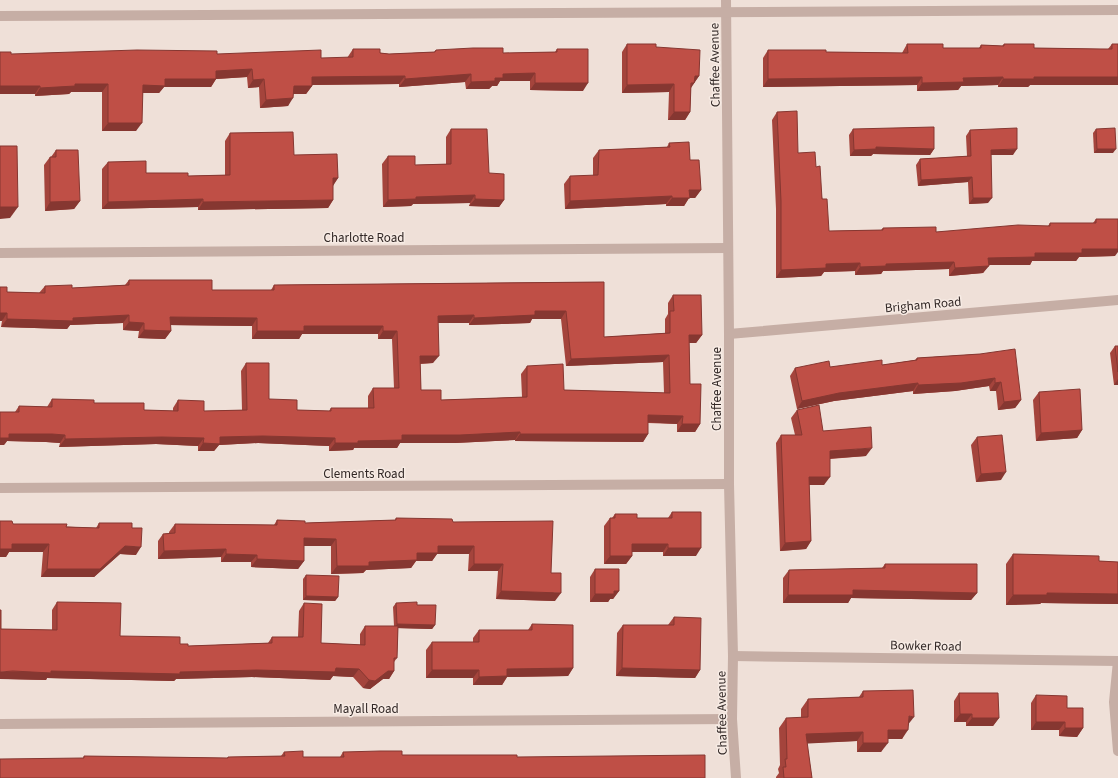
<svg xmlns="http://www.w3.org/2000/svg" width="1118" height="778" font-family="'Source Sans 3',sans-serif">
<style>
.lines{fill:none;stroke-linecap:round;stroke-linejoin:round}
.minor{stroke:#c6aea5;stroke-width:10}
.wall{fill:#a4443c;fill-rule:evenodd}
.shaded-wall{fill:#863731}
.building{fill:#bf4f46;stroke:#863731;fill-rule:evenodd}
.labels{text-anchor:middle;stroke-width:3;stroke-linejoin:round;paint-order:stroke}
.street-label{font-size:13px;fill:#322826;stroke:#f7ebe4}
</style>
<rect width="100%" height="100%" fill="#efe0d8"/>
<g class="lines">
<g class="minor">
<polyline points="726,0 729,334 729,484 733,656 732,719 736,778"/>
<polyline points="0,16 1118,10"/>
<polyline points="0,253 728,248"/>
<polyline points="729,334 1118,300"/>
<polyline points="0,488 729,484"/>
<polyline points="733,656 1118,661"/>
<polyline points="1118,661 1114,702 1118,751"/>
<polyline points="0,724 732,719"/>
</g>
</g>
<g class="wall">
<polygon points="627,44 656,47 699,76 691,87 690,112 685,120 668,120 669,92 622,93 622,52"/>
<polygon points="907,44 943,48 979,48 981,45 1002,46 1004,44 1034,48 1108,49 1112,44 1118,85 1030,85 1028,87 998,87 998,85 961,86 958,90 917,91 917,85 763,87 763,58 768,50 826,52 902,53"/>
<polygon points="353,49 389,54 434,52 436,50 503,53 555,52 557,49 583,91 530,90 530,81 500,81 497,86 492,86 489,89 466,89 465,82 399,87 399,84 312,85 312,86 306,94 293,94 288,106 260,108 259,87 248,88 247,77 216,79 211,87 164,87 159,93 143,93 136,131 102,131 102,92 71,92 69,94 35,96 35,94 0,94 0,52 11,54 217,54 321,58 347,58"/>
<polygon points="777,112 798,153 816,167 829,231 881,230 883,228 936,232 1048,226 1050,223 1093,223 1096,219 1115,256 1079,257 1076,261 1032,261 1030,265 989,265 983,273 949,276 949,269 883,271 881,274 855,275 855,271 824,272 821,276 776,278 776,209 772,120"/>
<polygon points="451,129 489,173 504,200 499,207 469,206 470,203 413,204 411,206 383,207 382,164 388,156 415,165 446,164 446,137"/>
<polygon points="853,129 934,149 930,155 873,154 871,156 850,156 849,135"/>
<polygon points="1096,129 1113,153 1094,153 1093,133"/>
<polygon points="970,130 1013,155 991,155 988,203 969,204 968,182 918,186 916,165 920,159 967,156 966,136"/>
<polygon points="230,133 294,155 338,178 333,185 333,200 328,208 198,210 198,207 102,209 102,169 108,162 146,173 188,176 225,175 225,141"/>
<polygon points="669,143 690,160 701,190 695,198 689,198 684,206 666,206 666,204 565,209 564,184 570,176 593,176 593,158 599,150 667,147"/>
<polygon points="56,150 80,201 74,209 45,211 44,165 50,157 51,157"/>
<path d="M129,280L212,290H271L274,285L604,282V337L665,333V319L668,314V303L673,295L702,335L696,343H689L690,384L700,424L695,432H677V424L648,423V434L643,442L515,441V440L455,443H400L397,448H354L353,450L329,451V446L258,443L219,445L214,451H198V446L156,444L59,447L60,443L46,442L7,441L4,445L15,412L19,406L47,407L52,399L94,403L144,410L173,411V408L178,400L204,411L242,410L241,371L246,363L269,399L297,410L329,411L331,408H368V396L373,388H394L392,339H378V334H302L299,339H252V326L170,325L171,331L165,339L138,338L139,331L123,330V323L70,325L67,329L1,327L2,321L7,292L39,293L45,286L72,288L125,285ZM532,319H561L566,366L663,362L664,393L564,390L527,366L521,374L522,397L441,400L421,390L420,364L433,363L438,323H469V325L530,323Z"/>
<polygon points="1115,346 1118,346 1118,385 1114,385 1110,353"/>
<polygon points="980,354 1021,400 1015,408 998,410 996,391 990,391 989,386 955,391 913,394 913,391 834,401 797,409 790,376 795,368 830,367 882,365 915,360 917,358"/>
<polygon points="1039,392 1082,430 1077,438 1036,441 1033,400"/>
<polygon points="797,410 823,431 866,456 830,459 824,485 809,485 811,541 806,549 780,551 776,443 781,435 795,435 791,418"/>
<polygon points="977,437 1001,480 976,482 971,445"/>
<polygon points="672,512 696,556 663,556 663,552 632,552 632,556 626,564 604,564 604,526 610,518 612,518 615,514 637,518 668,518"/>
<polygon points="396,518 453,522 551,573 555,601 496,599 498,571 468,571 469,554 437,554 432,561 416,561 411,568 366,570 363,573 331,574 331,546 304,546 304,561 298,569 251,567 251,562 221,562 221,557 158,559 158,541 163,534 169,533 169,532 175,524 274,525 277,520 305,523 395,520"/>
<polygon points="99,523 132,528 136,555 120,554 94,577 41,577 43,552 9,552 6,557 13,524 96,528"/>
<polygon points="1013,554 1099,561 1118,562 1118,604 1041,603 1040,604 1006,605 1006,564"/>
<polygon points="885,564 977,593 971,600 851,598 848,603 783,603 783,578 789,570 882,568"/>
<polygon points="595,569 619,591 613,599 610,599 608,602 590,602 590,577"/>
<polygon points="306,575 338,597 335,601 303,600 303,579"/>
<polygon points="57,602 120,636 180,644 188,646 268,643 272,637 298,637 299,611 304,603 321,643 360,645 360,634 365,626 394,626 393,607 396,603 417,605 435,625 432,629 398,628 397,658 394,662 394,671 389,679 383,679 370,689 363,688 353,677 333,676 330,680 252,677 176,679 174,681 47,678 46,680 8,679 1,629 52,630 52,610"/>
<polygon points="674,617 700,670 695,678 616,676 617,633 623,625 668,625"/>
<polygon points="532,624 573,668 568,676 507,677 502,685 473,685 473,678 426,678 426,650 432,642 473,642 473,638 479,630 528,630"/>
<polygon points="863,691 909,724 902,739 888,739 881,752 857,752 857,741 807,743 812,778 776,778 776,777 779,773 778,769 780,765 779,728 786,718 801,718 801,709 808,699 859,697"/>
<polygon points="959,693 999,718 993,726 966,726 966,722 954,722 954,701"/>
<polygon points="1036,695 1067,708 1083,728 1077,737 1059,736 1059,730 1031,730 1031,703"/>
<polygon points="284,752 303,757 340,757 343,752 402,755 517,757 705,778 83,758 84,756 227,758 228,757 281,756"/>
</g>
<g class="shaded-wall">
<polygon points="252,69 247,77 216,79 211,87 164,87 159,93 137,93 143,85 165,79 216,71"/>
<polygon points="535,73 530,81 500,81 497,86 492,86 489,89 466,89 471,82 495,78 503,74"/>
<polygon points="471,74 465,82 399,87 405,79"/>
<polygon points="405,76 399,84 306,85 312,77"/>
<polygon points="695,76 699,76 689,91"/>
<polygon points="922,77 917,85 763,87 768,79"/>
<polygon points="1003,77 998,85 961,86 958,90 917,91 922,83 963,78"/>
<polygon points="1034,77 1118,77 1118,85 1030,85 1028,87 998,87 1003,79"/>
<polygon points="264,79 259,87 248,88 253,80"/>
<polygon points="535,83 588,83 583,91 530,90"/>
<polygon points="75,84 108,84 102,92 71,92 69,94 35,96 40,88"/>
<polygon points="674,84 669,92 622,93 627,85"/>
<polygon points="0,86 40,86 35,94 0,94"/>
<polygon points="294,86 312,86 306,94 288,94"/>
<polygon points="293,98 288,106 260,108 266,100"/>
<polygon points="674,112 690,112 685,120 668,120"/>
<polygon points="108,123 142,123 136,131 102,131"/>
<polygon points="876,147 934,149 930,155 873,154 871,156 850,156 854,150"/>
<polygon points="1017,149 1013,155 987,155 991,150"/>
<polygon points="1097,149 1116,149 1113,153 1094,153"/>
<polygon points="972,177 968,182 918,186 921,180"/>
<polygon points="333,178 338,178 333,186"/>
<polygon points="689,190 701,190 695,198 689,198 684,206 666,206 672,198"/>
<polygon points="475,195 470,203 413,204 411,206 383,207 388,200 416,197"/>
<polygon points="672,196 666,204 565,209 570,201"/>
<polygon points="973,198 992,198 988,203 969,204"/>
<polygon points="203,199 198,207 102,209 108,202"/>
<polygon points="475,199 504,200 499,207 469,206"/>
<polygon points="333,200 328,208 198,210 203,202"/>
<polygon points="80,201 74,209 45,211 50,202"/>
<polygon points="0,207 18,207 10,218 0,219"/>
<polygon points="1082,249 1118,249 1118,252 1115,256 1079,257 1076,261 1032,261 1030,265 983,265 988,258"/>
<polygon points="954,262 949,269 883,271 881,274 855,275 860,267 886,264"/>
<polygon points="860,263 855,271 824,272 821,276 776,278 781,270 826,264"/>
<polygon points="989,266 983,273 949,276 955,268"/>
<polygon points="535,311 566,311 561,319 532,319 530,323 469,325 474,318"/>
<polygon points="0,313 7,313 2,321 0,321"/>
<polygon points="129,315 123,323 70,325 67,329 1,327 7,319 73,318"/>
<polygon points="474,315 469,323 433,323 438,316"/>
<polygon points="170,317 257,318 252,326 165,325"/>
<polygon points="129,322 144,323 139,331 123,330"/>
<polygon points="304,326 383,326 378,334 302,334 299,339 252,339 257,331"/>
<polygon points="144,330 171,331 165,339 138,338"/>
<polygon points="383,331 397,331 392,339 378,339"/>
<polygon points="689,335 702,335 696,343 683,343"/>
<polygon points="669,355 663,362 566,366 571,359"/>
<polygon points="420,356 439,356 433,363 414,364"/>
<polygon points="995,378 989,386 955,391 913,394 918,385"/>
<polygon points="1118,379 1118,385 1114,385"/>
<polygon points="1001,382 996,391 990,391 995,383"/>
<polygon points="918,383 913,391 834,401 797,409 802,401 839,393"/>
<polygon points="1021,400 1015,408 998,410 1004,402"/>
<polygon points="648,415 683,416 677,424 643,422"/>
<polygon points="682,424 700,424 695,432 677,432"/>
<polygon points="1082,430 1077,438 1036,441 1041,433"/>
<polygon points="520,432 515,440 455,443 400,443 397,448 354,448 353,450 329,451 335,443 358,441 402,435"/>
<polygon points="9,434 52,434 65,435 60,443 46,442 7,441 4,445 0,445 0,438"/>
<polygon points="520,434 648,434 643,442 515,441"/>
<polygon points="263,436 335,438 329,446 258,443 219,445 214,451 198,451 203,443 220,437"/>
<polygon points="162,437 204,438 198,446 156,444 59,447 65,439"/>
<polygon points="872,448 866,456 824,459 830,451"/>
<polygon points="1006,472 1001,480 976,482 981,474"/>
<polygon points="809,477 830,477 824,485 804,485"/>
<polygon points="304,538 336,539 331,546 299,546"/>
<polygon points="811,541 806,549 780,551 785,543"/>
<polygon points="12,544 49,544 43,552 9,552 6,557 0,557 0,549"/>
<polygon points="632,544 668,544 663,552 626,552"/>
<polygon points="125,546 141,547 136,555 120,554 94,577 41,577 47,569"/>
<polygon points="438,546 474,546 469,554 437,554 432,561 416,561 411,568 366,570 363,573 331,574 337,566 369,562 417,553"/>
<polygon points="668,548 701,548 696,556 663,556"/>
<polygon points="226,549 221,557 158,559 164,551"/>
<polygon points="226,554 257,555 251,562 221,562"/>
<polygon points="610,556 632,556 626,564 604,564"/>
<polygon points="257,559 304,561 298,569 251,567"/>
<polygon points="474,564 503,564 498,571 468,571"/>
<polygon points="853,590 977,593 971,600 851,598 848,603 783,603 788,595"/>
<polygon points="501,591 561,593 555,601 496,599"/>
<polygon points="614,591 619,591 613,599 610,599 608,602 590,602 595,594"/>
<polygon points="1047,593 1118,594 1118,604 1041,603 1040,604 1006,605 1013,595"/>
<polygon points="306,596 338,597 335,601 303,600"/>
<polygon points="397,624 435,625 432,629 394,628"/>
<polygon points="336,668 359,669 353,677 333,676 330,680 252,677 176,679 174,681 47,678 46,680 0,679 0,672 51,671 180,672"/>
<polygon points="573,668 568,676 507,677 502,685 473,685 479,677 507,669"/>
<polygon points="622,668 700,670 695,678 616,676"/>
<polygon points="432,670 479,670 473,678 426,678"/>
<polygon points="388,671 394,671 389,679 383,679 370,689 363,688 369,680"/>
<polygon points="960,714 972,714 966,722 954,722"/>
<polygon points="909,716 914,717 907,726"/>
<polygon points="972,718 999,718 993,726 966,726"/>
<polygon points="1036,722 1065,722 1059,730 1031,730"/>
<polygon points="1065,728 1083,728 1077,737 1059,736"/>
<polygon points="888,730 908,730 902,739 881,739"/>
<polygon points="863,732 857,741 799,744 806,734"/>
<polygon points="863,743 888,743 881,752 857,752"/>
</g>
<g class="building">
<polygon points="627,44 656,44 656,47 700,50 699,76 695,76 694,83 691,83 690,112 674,112 674,84 627,85"/>
<polygon points="907,44 943,44 943,48 981,48 981,45 1004,46 1004,44 1034,44 1034,48 1100,49 1112,49 1112,44 1118,44 1118,77 1034,77 1034,79 1003,79 1003,77 963,78 964,82 922,83 922,77 768,79 768,50 826,50 826,52 908,53"/>
<polygon points="473,48 503,48 503,53 557,52 557,49 588,49 588,83 535,83 535,73 503,74 503,78 495,78 495,81 471,82 471,74 405,79 405,76 312,77 312,86 294,86 293,98 266,100 264,79 253,80 252,69 216,71 216,79 165,79 165,86 143,85 142,123 108,123 108,84 75,84 75,86 40,88 40,86 0,86 0,52 11,52 11,54 137,50 217,51 217,54 321,50 321,58 353,57 353,49 380,49 380,53 389,54 435,52 436,50"/>
<polygon points="797,111 798,153 815,152 816,167 820,166 822,199 827,199 829,231 883,230 883,228 936,227 936,232 1018,225 1050,226 1050,223 1096,223 1096,219 1118,219 1118,249 1082,249 1082,253 1035,253 1035,257 988,258 989,266 955,268 954,262 886,264 886,266 860,267 860,263 826,264 826,268 781,270 781,201 777,112"/>
<polygon points="934,127 934,149 876,147 876,149 854,150 853,129"/>
<polygon points="1017,128 1017,149 991,150 992,198 973,198 972,177 921,180 920,159 971,156 970,130"/>
<polygon points="1115,128 1116,149 1097,149 1096,129"/>
<polygon points="451,129 487,129 489,173 504,174 504,200 475,199 475,195 416,197 416,199 388,200 388,156 415,156 415,165 451,164"/>
<polygon points="293,132 294,155 337,154 338,178 333,178 333,200 203,202 203,199 108,202 108,162 146,161 146,173 188,173 188,176 230,175 230,133"/>
<polygon points="689,142 690,160 699,160 701,190 689,190 690,198 672,198 672,196 570,201 570,176 598,175 599,150 670,147 669,143"/>
<polygon points="0,146 17,146 18,207 0,207"/>
<polygon points="56,150 78,150 80,201 50,202 50,157 56,157"/>
<path d="M129,280H212V290H274V285L604,282V337L670,333V311H674L673,295H701L702,335H689L690,384H701L700,424H682L683,416L648,415V434H520V432L460,435H402V440L358,441V443H335V438L263,436L220,437V444L203,443L204,438L162,437L65,439V435L52,434H9V438H0V412H19V406L52,407V399L94,400V403H144V410L178,411V400L204,401V411L247,410L246,363H269V399L297,400V410L331,411V408H374L373,388H399L397,331H383V326H304V331H257V318L170,317L171,331L144,330V323L129,322V315L73,318V321L7,319V313H0V287H7V292L45,293V286L72,285V288L129,285ZM535,311H566L571,359L669,355L670,393L564,390L563,364L527,366V397L441,400V390H421L420,356H439L438,316L474,315V318L535,315Z"/>
<polygon points="1115,346 1118,346 1118,372"/>
<polygon points="1015,349 1021,400 1004,402 1001,382 995,383 995,378 961,383 918,385 918,383 839,393 802,401 795,368 829,361 830,367 882,360 882,365 917,360 917,358 980,354"/>
<polygon points="1080,389 1082,430 1041,433 1039,392"/>
<polygon points="819,405 823,431 871,427 872,448 830,451 830,477 809,477 811,541 785,543 781,435 802,435 797,410"/>
<polygon points="1002,435 1006,472 981,474 977,437"/>
<polygon points="672,512 701,512 701,548 668,548 668,544 632,544 632,556 610,556 610,518 615,518 615,514 637,514 637,518 672,518"/>
<polygon points="396,518 452,519 453,522 553,521 551,573 561,573 561,593 501,591 503,564 474,564 474,546 438,546 438,553 417,553 417,560 369,562 369,566 337,566 336,539 304,538 304,561 257,559 257,555 226,554 226,549 164,551 163,534 175,533 175,524 277,525 277,520 305,521 305,523 396,520"/>
<polygon points="0,521 12,521 13,524 67,524 66,527 99,528 99,523 132,523 132,528 142,528 141,547 125,546 100,569 47,569 49,544 12,544 12,549 0,549"/>
<polygon points="1013,554 1099,556 1099,561 1118,562 1118,594 1047,593 1047,595 1013,595"/>
<polygon points="885,564 977,564 977,593 853,590 853,595 788,595 789,570 885,568"/>
<polygon points="595,569 619,569 619,591 614,591 614,594 595,594"/>
<polygon points="306,575 339,576 338,597 306,596"/>
<polygon points="57,602 121,603 120,636 180,637 180,644 188,644 188,646 272,643 272,637 303,637 304,603 322,604 321,643 365,645 365,626 398,626 397,658 394,658 394,671 388,671 375,681 369,680 359,669 336,668 335,672 257,670 180,672 180,674 51,671 51,673 13,671 0,672 0,610 1,610 1,629 57,630"/>
<polygon points="417,602 417,605 436,605 435,625 397,624 396,603"/>
<polygon points="674,617 701,618 700,670 622,668 623,625 674,625"/>
<polygon points="532,624 573,625 573,668 507,669 507,676 479,677 479,670 432,670 432,642 479,642 479,630 532,630"/>
<polygon points="913,690 914,717 909,716 908,730 888,730 888,743 863,743 863,732 806,734 812,778 784,778 783,767 786,767 785,759 787,759 786,718 808,717 808,699 863,697 863,691"/>
<polygon points="959,693 998,693 999,718 972,718 972,714 960,714"/>
<polygon points="1036,695 1067,696 1067,708 1083,708 1083,728 1065,728 1065,722 1036,722"/>
<polygon points="303,751 303,757 344,757 343,752 380,751 402,751 402,755 517,755 517,757 705,755 705,778 0,778 0,759 84,758 84,756 228,758 228,757 285,756 284,752"/>
</g>
<g class="labels">
<g class="street-label">
<text transform="translate(714 65) rotate(-91)" y="5">Chaffee Avenue</text>
<text x="364" y="242">Charlotte Road</text>
<text transform="translate(923 304) rotate(-5)" y="5">Brigham Road</text>
<text transform="translate(716 389) rotate(-90)" y="5">Chaffee Avenue</text>
<text x="364" y="478">Clements Road</text>
<text transform="translate(926 645) rotate(1)" y="5">Bowker Road</text>
<text x="366" y="713">Mayall Road</text>
<text transform="translate(721 713) rotate(-91)" y="5">Chaffee Avenue</text>
</g>
</g>
</svg>
